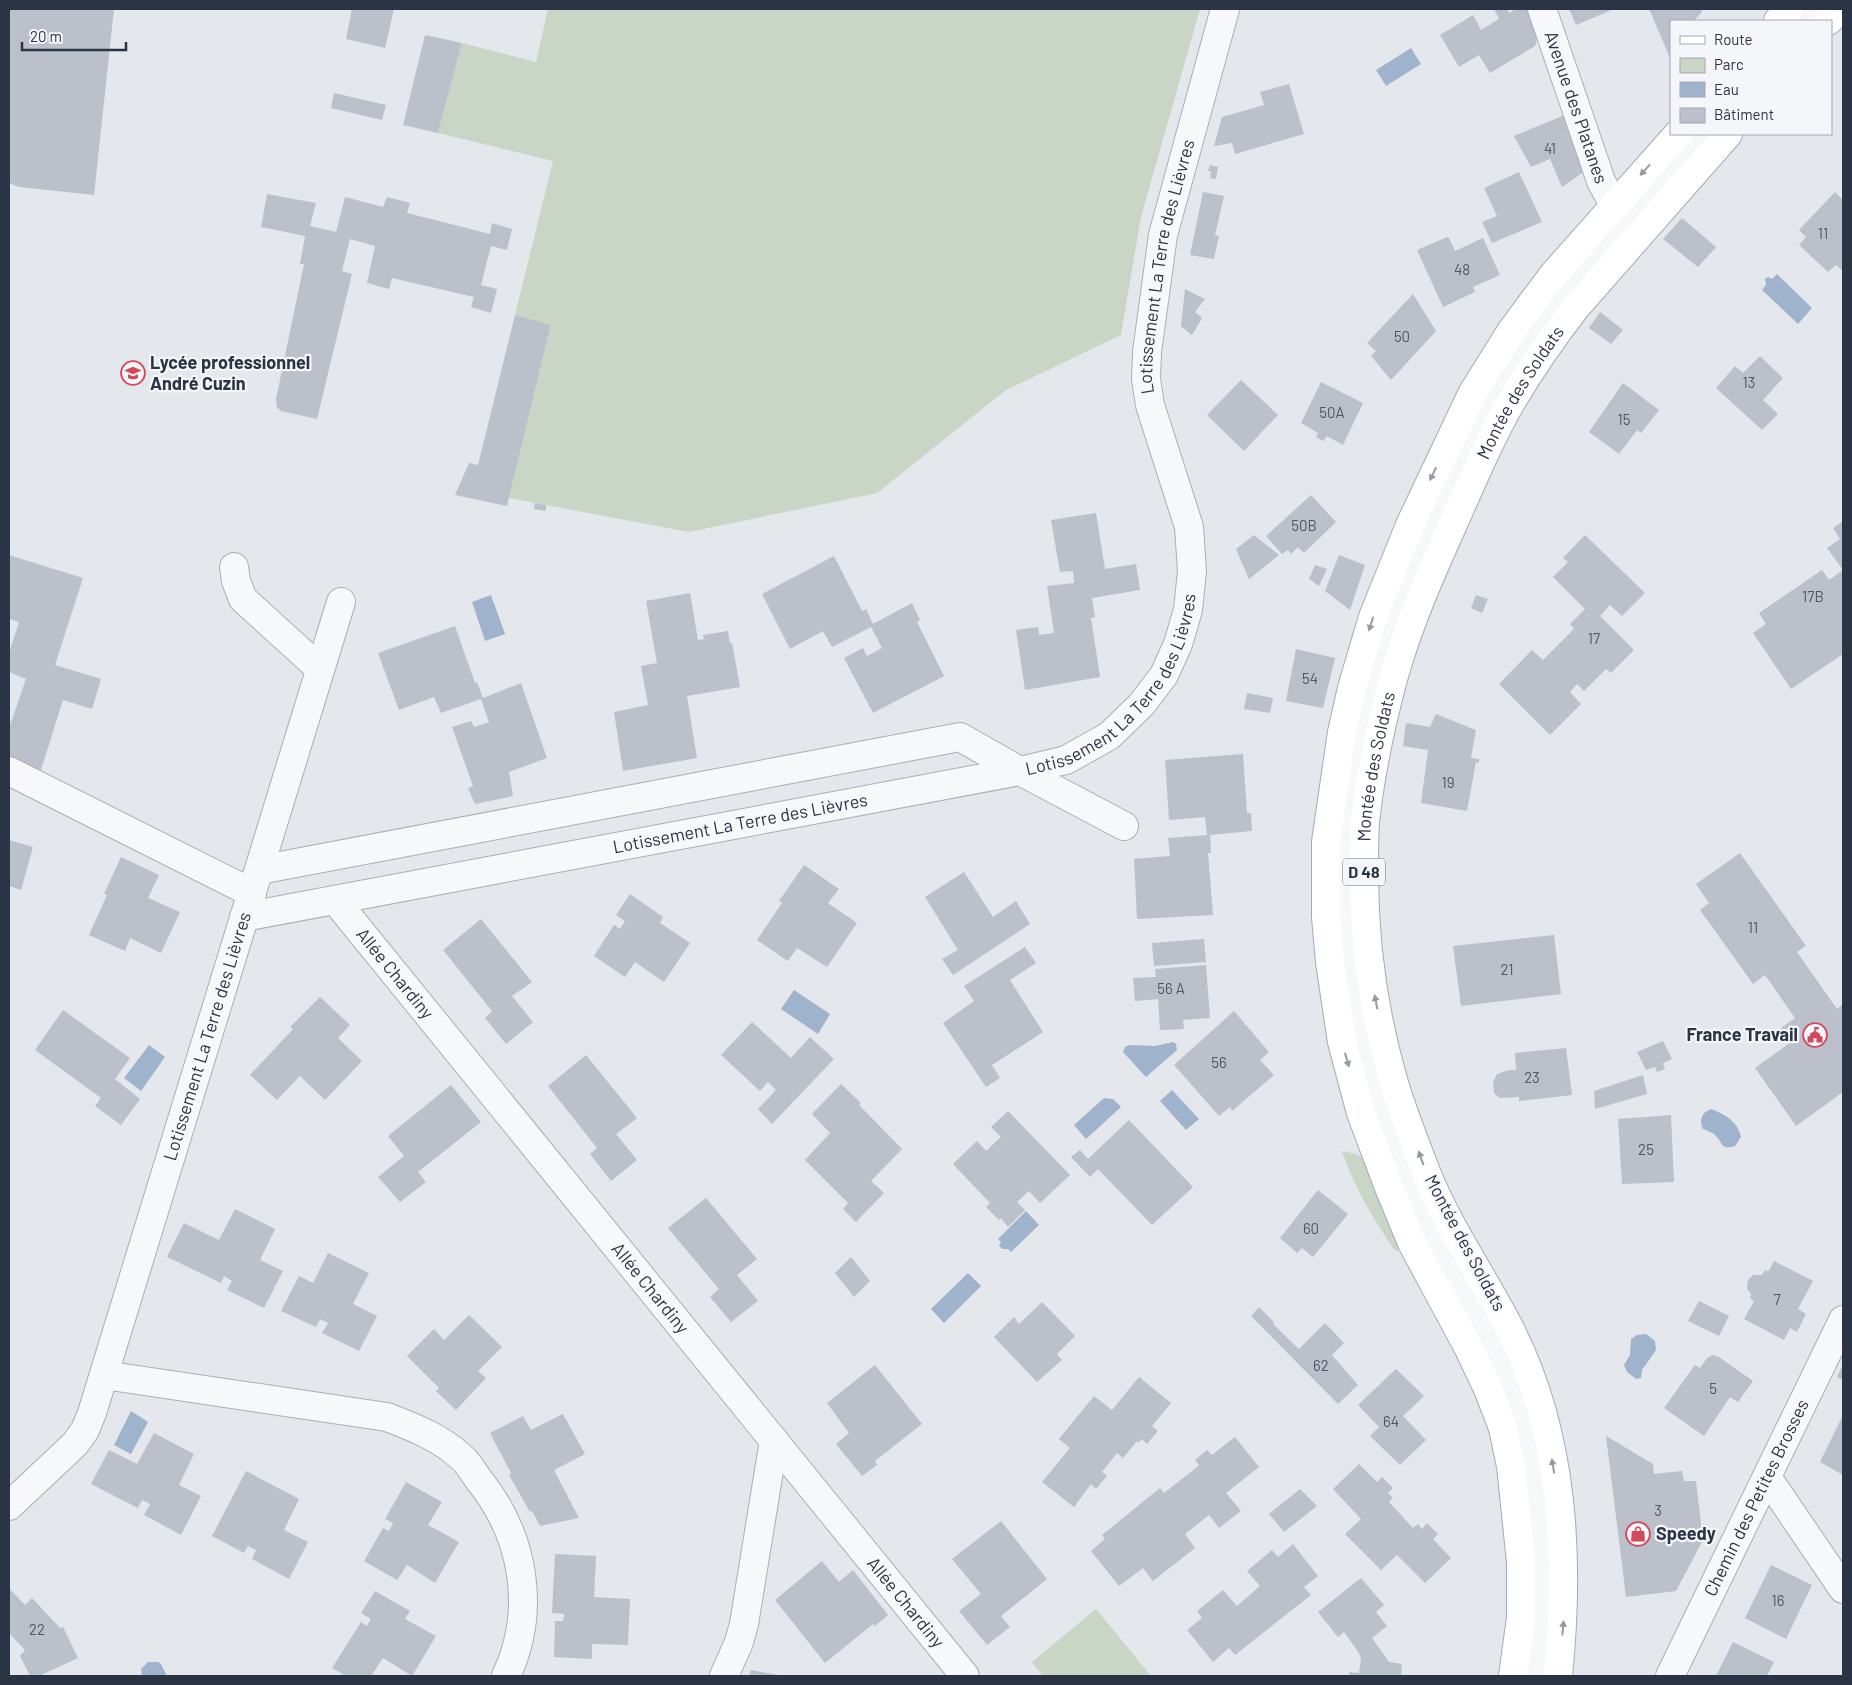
<svg xmlns="http://www.w3.org/2000/svg" width="1852" height="1685" font-family="Barlow,sans-serif">
<style>
.green{fill:#c9d6c5}
.water{fill:#9fb4cc}
.building{fill:#bbc0ca}
.lines{fill:none;stroke-linecap:round;stroke-linejoin:round}
.minor-casing{stroke:#a9aeb7;stroke-width:30}
.major-casing{stroke:#a3abb8;stroke-width:30}
.minor{stroke:#f7f8fa;stroke-width:28}
.major{stroke:#fff;stroke-width:28}
.oneway{fill:#959aa2}
.labels{text-anchor:middle;stroke-width:4.5;stroke-linejoin:round;paint-order:stroke}
.number-label{font-size:15px;fill:#4f5766}
.shield{fill:#f4f6f9;stroke:#676e7b;stroke-width:1}
.shield-label{font-size:16px;font-weight:bold;fill:#2b3445}
.street-label{font-size:18px;fill:#2b3445;stroke:#f4f6f9}
.poi-label{font-size:18px;font-weight:bold;fill:#2b3445;stroke:#f4f6f9;text-anchor:start}
</style>
<rect width="100%" height="100%" fill="#e4e7ec"/>
<g class="green">
<polygon points="548,9 1200,9 1141,217 1121,335 1006,390 877,493 689,532 509,498 551,326 515,315 553,161 438,133 462,43 536,62"/>
<path d="M1342,1151L1356,1154L1365,1159L1403,1249L1395,1251C1374,1220 1354,1187 1342,1151Z"/>
<polygon points="1096,1609 1151,1676 1043,1676 1032,1662"/>
</g>
<g class="water">
<polygon points="1411,48 1421,64 1386,86 1376,70"/>
<polygon points="1777,274 1812,308 1798,324 1762,290 1766,285 1765,279 1768,277 1772,279"/>
<polygon points="491,595 505,634 485,641 472,602"/>
<polygon points="794,990 830,1014 818,1034 781,1009"/>
<polygon points="1173,1042 1176,1044 1177,1050 1146,1077 1123,1052 1125,1047 1130,1045 1155,1046"/>
<polygon points="149,1045 165,1057 141,1091 124,1078"/>
<polygon points="1172,1090 1199,1119 1186,1130 1160,1101"/>
<polygon points="1104,1098 1113,1099 1121,1107 1086,1139 1074,1125"/>
<path d="M1711,1109C1725,1114 1738,1122 1741,1137L1735,1146C1720,1151 1723,1142 1715,1135C1712,1132 1707,1131 1703,1129C1699,1120 1701,1113 1711,1109Z"/>
<polygon points="1026,1211 1039,1225 1011,1252 1008,1249 1002,1249 999,1245 1001,1242 998,1239"/>
<polygon points="968,1273 981,1286 944,1323 931,1309"/>
<polygon points="1646,1334 1655,1341 1656,1350 1642,1370 1641,1378 1636,1379 1627,1372 1624,1365 1630,1355 1631,1339 1637,1335"/>
<polygon points="131,1411 148,1422 131,1454 114,1445"/>
<polygon points="148,1662 158,1662 161,1664 167,1676 142,1676 141,1669"/>
</g>
<g class="building">
<polygon points="9,9 114,9 94,195 19,187 9,183"/>
<polygon points="352,9 394,9 385,48 346,39"/>
<polygon points="1494,9 1507,9 1509,13 1516,9 1531,9 1539,31 1535,46 1490,73 1479,55 1459,67 1440,35 1473,15 1481,30 1499,19"/>
<polygon points="1569,9 1614,9 1576,25"/>
<polygon points="1649,9 1700,9 1702,12 1693,21 1671,21 1671,60"/>
<polygon points="425,35 462,43 438,133 403,125"/>
<polygon points="1289,84 1304,134 1235,154 1232,143 1214,146 1222,117 1264,105 1260,92"/>
<polygon points="334,93 386,105 382,120 331,108"/>
<polygon points="1567,114 1585,171 1562,187 1550,159 1531,167 1514,136"/>
<polygon points="1210,165 1218,167 1216,179 1210,178 1211,171 1208,171"/>
<polygon points="1519,172 1542,222 1492,243 1482,222 1497,216 1484,188"/>
<polygon points="1203,192 1224,196 1215,235 1219,236 1214,259 1190,255"/>
<polygon points="1835,192 1843,200 1843,271 1836,265 1828,272 1799,245 1806,237 1799,230"/>
<polygon points="267,194 316,203 310,226 336,232 345,197 383,207 387,197 410,203 407,213 490,234 492,223 512,229 507,250 491,246 481,285 497,289 491,313 471,307 474,297 392,278 389,289 367,283 375,246 350,239 342,271 352,274 317,419 281,411 277,407 276,399 304,264 300,264 305,236 261,227"/>
<polygon points="1682,218 1716,247 1698,267 1663,239"/>
<polygon points="1447,237 1449,238 1455,251 1483,238 1500,275 1473,287 1475,292 1443,307 1417,250"/>
<polygon points="1185,289 1205,299 1195,312 1202,318 1192,335 1181,326"/>
<polygon points="1413,294 1436,331 1391,380 1371,356 1376,351 1367,343"/>
<polygon points="1600,312 1623,330 1611,344 1589,328"/>
<polygon points="515,315 551,325 507,506 455,495 469,463 478,465"/>
<polygon points="1760,356 1783,378 1763,400 1778,414 1762,430 1716,388 1735,366 1743,373"/>
<polygon points="1241,380 1278,415 1244,451 1207,415"/>
<polygon points="1321,382 1363,403 1343,445 1327,436 1323,441 1316,437 1318,433 1301,423"/>
<polygon points="1623,383 1659,410 1641,433 1637,430 1619,454 1589,432"/>
<polygon points="1311,495 1336,522 1304,553 1298,547 1291,554 1288,550 1282,554 1266,536"/>
<polygon points="535,503 546,505 546,511 534,509"/>
<polygon points="1096,513 1105,569 1136,564 1140,590 1092,598 1095,617 1091,618 1100,677 1025,690 1016,630 1038,627 1039,635 1054,633 1047,586 1074,583 1073,571 1060,572 1051,520"/>
<polygon points="1843,521 1843,654 1791,689 1753,633 1766,624 1759,613 1822,570 1829,580 1843,570 1827,548 1840,539 1833,528"/>
<polygon points="1254,535 1279,555 1249,579 1236,549"/>
<polygon points="1585,535 1645,593 1622,616 1610,605 1600,616 1634,650 1611,673 1606,669 1584,691 1577,684 1570,692 1581,704 1550,735 1499,684 1532,650 1543,660 1574,629 1570,624 1585,609 1553,577 1568,562 1563,558"/>
<polygon points="9,555 83,578 55,665 101,679 92,709 63,700 40,773 9,762 9,728 26,679 9,672 9,653 19,622 9,619"/>
<polygon points="1339,555 1365,565 1350,610 1325,591"/>
<polygon points="834,556 862,611 866,609 873,624 912,603 920,620 917,622 944,676 873,713 844,658 863,648 867,656 882,648 871,627 832,647 823,631 790,649 762,594"/>
<polygon points="1315,565 1327,569 1319,586 1309,579"/>
<polygon points="690,593 698,640 704,639 703,635 728,631 730,643 732,643 740,687 687,696 697,758 623,771 614,712 648,705 641,666 657,663 646,601"/>
<polygon points="1476,595 1488,599 1482,613 1471,608"/>
<polygon points="455,626 475,683 477,682 483,698 521,683 547,758 509,772 513,796 475,804 468,788 473,786 452,727 471,721 474,727 489,722 481,699 441,713 434,697 399,710 378,653"/>
<polygon points="1296,649 1335,658 1323,708 1286,701"/>
<polygon points="1247,693 1273,698 1270,713 1244,709"/>
<polygon points="1436,714 1476,730 1471,758 1479,759 1479,763 1476,762 1467,811 1421,803 1428,750 1403,746 1406,723 1430,727"/>
<polygon points="1243,754 1247,813 1251,813 1252,831 1210,835 1211,853 1208,853 1213,915 1137,919 1134,859 1170,856 1168,838 1207,835 1205,817 1169,820 1165,760"/>
<polygon points="9,840 33,847 21,890 9,886"/>
<polygon points="1740,853 1806,946 1797,952 1837,1009 1843,1004 1843,1092 1796,1126 1755,1068 1791,1042 1781,1028 1795,1018 1765,975 1753,984 1700,910 1709,903 1696,884"/>
<polygon points="121,857 159,875 148,898 180,912 161,953 130,938 125,951 89,935 107,895 104,894"/>
<polygon points="804,865 839,889 828,903 857,923 827,967 797,948 788,961 757,940 782,903 779,901"/>
<polygon points="964,872 993,917 1016,901 1030,924 953,975 942,959 958,950 925,897"/>
<polygon points="630,894 663,917 660,923 690,943 664,982 635,962 625,977 594,956 614,925 620,929 625,921 616,915"/>
<polygon points="481,919 532,982 512,996 533,1022 506,1044 485,1018 492,1011 443,950"/>
<polygon points="1554,935 1561,994 1461,1006 1453,946"/>
<polygon points="1204,939 1206,962 1154,966 1152,943"/>
<polygon points="1025,947 1036,963 1010,980 1043,1032 992,1065 1000,1078 986,1087 943,1023 974,1001 964,986"/>
<polygon points="1206,965 1210,1018 1183,1020 1184,1029 1160,1030 1158,999 1135,1001 1133,978 1156,977 1155,969"/>
<polygon points="320,997 350,1025 338,1038 362,1061 325,1100 300,1076 277,1100 250,1075 293,1029 290,1027"/>
<polygon points="63,1010 130,1058 115,1079 140,1099 121,1125 95,1106 101,1098 35,1050"/>
<polygon points="1234,1011 1269,1052 1260,1060 1274,1075 1232,1111 1230,1107 1219,1116 1174,1065"/>
<polygon points="752,1022 791,1058 810,1037 834,1059 772,1124 758,1109 776,1090 768,1082 760,1091 721,1055"/>
<polygon points="1663,1041 1672,1059 1663,1063 1665,1069 1657,1072 1655,1067 1646,1070 1637,1052"/>
<polygon points="1566,1048 1572,1095 1519,1101 1519,1097 1500,1098 1494,1093 1493,1082 1497,1074 1509,1070 1516,1070 1515,1053"/>
<polygon points="586,1055 637,1118 616,1134 637,1160 611,1181 590,1154 597,1148 548,1086"/>
<polygon points="1643,1075 1647,1094 1595,1109 1594,1091"/>
<polygon points="841,1084 861,1103 859,1105 902,1149 871,1181 884,1193 856,1222 843,1209 848,1203 805,1160 830,1133 812,1114"/>
<polygon points="451,1085 481,1122 418,1172 426,1182 400,1202 378,1177 404,1156 388,1136"/>
<polygon points="1008,1111 1070,1175 1040,1203 1029,1191 1017,1202 1025,1210 1008,1227 1001,1218 999,1220 986,1207 990,1203 953,1164 977,1141 986,1151 1001,1137 991,1127"/>
<polygon points="1671,1115 1674,1182 1622,1184 1618,1119"/>
<polygon points="1129,1120 1193,1187 1152,1225 1098,1169 1090,1177 1071,1157 1080,1150 1088,1159"/>
<polygon points="1318,1190 1348,1214 1313,1257 1302,1248 1297,1253 1280,1238"/>
<polygon points="706,1198 757,1259 737,1275 758,1301 731,1322 710,1297 719,1289 668,1228"/>
<polygon points="235,1209 275,1229 260,1260 283,1271 264,1308 227,1290 232,1281 224,1276 221,1283 167,1257 184,1223 219,1240"/>
<polygon points="328,1253 369,1273 353,1304 377,1316 359,1351 322,1333 328,1323 320,1319 316,1327 281,1311 299,1276 313,1283"/>
<polygon points="851,1257 870,1281 854,1297 835,1273"/>
<polygon points="1774,1261 1813,1281 1798,1309 1806,1314 1797,1332 1790,1328 1784,1340 1744,1319 1754,1301 1750,1298 1751,1294 1747,1289 1748,1280 1753,1275 1762,1275 1765,1270 1768,1272"/>
<polygon points="1699,1301 1729,1316 1719,1336 1688,1321"/>
<polygon points="1042,1302 1075,1336 1057,1354 1062,1360 1037,1382 994,1337 1014,1317 1019,1324"/>
<polygon points="1259,1307 1274,1322 1273,1324 1299,1349 1325,1323 1344,1343 1332,1355 1358,1385 1338,1404 1251,1316"/>
<polygon points="469,1315 502,1347 478,1371 486,1378 456,1410 436,1391 439,1388 407,1356 434,1329 444,1340"/>
<polygon points="1713,1355 1719,1357 1753,1381 1738,1402 1730,1397 1704,1436 1664,1408 1695,1365 1700,1368 1707,1358"/>
<polygon points="1843,1364 1843,1380 1837,1377"/>
<polygon points="875,1365 922,1424 875,1461 877,1465 862,1476 836,1444 849,1433 827,1403"/>
<polygon points="1396,1369 1424,1396 1403,1416 1426,1440 1400,1465 1370,1436 1379,1427 1358,1405"/>
<polygon points="1139,1377 1171,1403 1152,1426 1158,1431 1147,1444 1142,1439 1138,1443 1137,1441 1123,1458 1117,1453 1102,1472 1107,1476 1096,1489 1091,1484 1074,1507 1042,1482 1070,1448 1059,1439 1094,1396 1112,1410"/>
<polygon points="563,1414 585,1454 554,1470 579,1518 540,1526 532,1511 530,1512 509,1475 511,1473 490,1433 523,1416 531,1430"/>
<polygon points="1843,1415 1843,1475 1820,1462"/>
<polygon points="154,1433 194,1454 179,1485 201,1496 181,1535 144,1515 150,1504 142,1500 138,1508 91,1484 109,1450 137,1464"/>
<polygon points="1606,1436 1653,1464 1654,1474 1682,1471 1684,1481 1696,1481 1703,1540 1676,1591 1626,1597"/>
<polygon points="1235,1437 1259,1467 1226,1493 1241,1511 1219,1528 1209,1515 1185,1534 1195,1548 1153,1581 1143,1568 1119,1586 1091,1551 1105,1539 1102,1535 1160,1488 1164,1493 1196,1468 1199,1465 1195,1460 1207,1450 1212,1455"/>
<polygon points="1359,1464 1377,1482 1382,1477 1393,1488 1388,1493 1393,1498 1389,1502 1413,1528 1418,1524 1422,1529 1427,1523 1438,1534 1433,1539 1451,1558 1425,1583 1397,1555 1381,1570 1345,1534 1361,1519 1333,1489"/>
<polygon points="246,1471 299,1499 284,1530 308,1542 289,1579 252,1559 256,1550 248,1546 244,1553 212,1536"/>
<polygon points="406,1482 442,1502 428,1525 459,1542 435,1583 407,1565 397,1580 364,1561 383,1528 389,1531 393,1523 385,1519"/>
<polygon points="1300,1489 1317,1506 1284,1532 1269,1514"/>
<polygon points="1001,1521 1047,1579 1001,1616 1010,1627 987,1645 959,1611 981,1594 952,1559"/>
<polygon points="1293,1544 1318,1576 1304,1587 1311,1595 1235,1655 1229,1648 1213,1662 1187,1630 1202,1618 1197,1611 1223,1590 1237,1606 1260,1586 1247,1571 1272,1550 1278,1557"/>
<polygon points="555,1554 596,1556 594,1597 630,1599 628,1645 592,1644 592,1659 554,1657 555,1621 563,1621 564,1614 552,1613"/>
<polygon points="822,1561 839,1582 853,1570 888,1615 875,1626 873,1624 825,1663 775,1600"/>
<polygon points="1771,1565 1812,1585 1786,1639 1745,1618"/>
<polygon points="1361,1578 1384,1605 1376,1612 1387,1626 1372,1638 1389,1662 1402,1664 1401,1676 1349,1676 1349,1672 1359,1673 1361,1658 1357,1650 1344,1632 1338,1637 1318,1612"/>
<polygon points="9,1588 25,1605 32,1598 60,1628 63,1627 78,1658 39,1676 30,1676 20,1656 25,1650 9,1633"/>
<polygon points="375,1591 410,1611 405,1619 436,1636 412,1676 383,1658 371,1676 346,1676 332,1668 361,1622 367,1626 371,1619 361,1613"/>
<polygon points="1733,1642 1774,1662 1767,1676 1716,1676"/>
<polygon points="751,1670 778,1675 778,1676 749,1676"/>
</g>
<g class="lines">
<g class="minor-casing">
<g id="minor">
<path id="s1" d="M1542,9L1601,181L1614,205"/>
<polyline points="1802,21 1813,9"/>
<polyline points="234,567 236,581 243,599 320,669"/>
<polyline points="9,771 252,893"/>
<polyline points="259,870 960,737 1020,771 1124,826"/>
<path id="s2" d="M335,900L965,1676"/>
<path id="s3" d="M244,917L1020,771L1066,760L1109,736L1142,704L1164,675L1178,644L1188,610L1192,571L1189,527L1150,405L1146,379L1147,352L1163,235L1225,9"/>
<path d="M104,1375L387,1417C413,1427 439,1437 460,1456C468,1462 473,1472 479,1480C524,1536 537,1610 506,1676"/>
<polyline points="1767,1477 1843,1589"/>
<path id="s4" d="M9,1506L75,1444L85,1430L92,1413L341,602"/>
<polyline points="724,1676 739,1642 744,1624 774,1440"/>
<path d="M1538,1676C1547,1593 1546,1506 1524,1425C1516,1395 1503,1366 1489,1338C1470,1301 1445,1266 1428,1228C1422,1215 1417,1202 1412,1188C1399,1155 1384,1120 1374,1085C1365,1053 1358,1020 1353,986C1349,964 1345,942 1343,919C1335,781 1376,644 1432,519C1457,463 1482,405 1517,354C1570,275 1638,205 1701,134"/>
<path id="s5" d="M1670,1676L1843,1320"/>
</g>
</g>
<g class="major-casing">
<g id="major">
<polyline points="1778,21 1789,9"/>
<polyline points="1828,21 1841,9"/>
<polyline points="1513,1676 1521,1618 1521,1562 1511,1466 1503,1428 1488,1389 1468,1347 1412,1243 1390,1190 1361,1113 1342,1042 1330,962 1326,917 1326,842 1342,732 1352,688 1373,617 1410,525 1472,394 1512,330 1553,275 1678,134"/>
<path id="s6" d="M1558,1676C1570,1558 1564,1434 1509,1327C1482,1275 1448,1227 1426,1172C1415,1143 1403,1113 1394,1083C1374,1015 1364,944 1364,874C1364,857 1364,839 1365,822C1370,776 1381,724 1393,679C1408,625 1431,573 1454,522C1472,482 1488,442 1510,404C1530,370 1552,338 1576,307L1728,134"/>
</g>
</g>
<use href="#minor" class="minor"/>
<use href="#major" class="major"/>
</g>
<defs><path id="oneway-solid" d="M-6-.8H1V-3.2L6.5 0L1 3.2V.8H-6Z" transform="scale(1.25)"/></defs>
<g class="oneway">
<use href="#oneway-solid" transform="translate(1645 170) rotate(132)"/>
<use href="#oneway-solid" transform="translate(1433 474) rotate(115)"/>
<use href="#oneway-solid" transform="translate(1371 624) rotate(107)"/>
<use href="#oneway-solid" transform="translate(1376 1002) rotate(-101)"/>
<use href="#oneway-solid" transform="translate(1347 1060) rotate(74)"/>
<use href="#oneway-solid" transform="translate(1421 1158) rotate(-110)"/>
<use href="#oneway-solid" transform="translate(1553 1466) rotate(-99)"/>
<use href="#oneway-solid" transform="translate(1563 1628) rotate(-85)"/>
</g>
<defs>
<g id="school-ring" transform="scale(1.25)"><circle r="9.5" fill="#f4f6f9" stroke="#d1495b" stroke-width="1.5"/><path d="M0-5L7-2L0 1L-7-2ZM-4 1L0 2.5L4 1V4Q0 6-4 4Z" fill="#d1495b"/></g>
<g id="civic-ring" transform="scale(1.25)"><circle r="9.5" fill="#f4f6f9" stroke="#d1495b" stroke-width="1.5"/><path d="M-.6-6.5H3V-4.5H.6V-3L4-1V1h2V6H-6V1h2V-1L-.6-3ZM-1.2 2.5V6h2.4V2.5Z" fill="#d1495b"/></g>
<g id="shop-ring" transform="scale(1.25)"><circle r="9.5" fill="#f4f6f9" stroke="#d1495b" stroke-width="1.5"/><path d="M-5-2.5h2.3a2.7 3.5 0 0 1 5.4 0H5L5.5 6h-11ZM-1.5-2.5h3a1.5 2.3 0 0 0-3 0Z" fill="#d1495b"/></g>
</defs>
<g fill-rule="evenodd">
<use href="#school-ring" x="133" y="373"/>
<use href="#civic-ring" x="1815" y="1035"/>
<use href="#shop-ring" x="1638" y="1534"/>
</g>
<g class="labels">
<g class="number-label">
<text x="1550" y="154">41</text>
<text x="1823" y="239">11</text>
<text x="1462" y="275">48</text>
<text x="1402" y="342">50</text>
<text x="1749" y="388">13</text>
<text x="1332" y="418">50A</text>
<text x="1624" y="425">15</text>
<text x="1304" y="531">50B</text>
<text x="1813" y="602">17B</text>
<text x="1594" y="644">17</text>
<text x="1310" y="684">54</text>
<text x="1448" y="788">19</text>
<text x="1753" y="933">11</text>
<text x="1507" y="975">21</text>
<text x="1171" y="994">56 A</text>
<text x="1219" y="1068">56</text>
<text x="1532" y="1083">23</text>
<text x="1646" y="1155">25</text>
<text x="1311" y="1234">60</text>
<text x="1777" y="1305">7</text>
<text x="1321" y="1371">62</text>
<text x="1713" y="1394">5</text>
<text x="1391" y="1427">64</text>
<text x="1658" y="1516">3</text>
<text x="1778" y="1606">16</text>
<text x="37" y="1635">22</text>
</g>
<rect class="shield" x="1343" y="858.5" width="42" height="27" rx="4"/>
<g class="shield-label">
<text x="1364" y="878">D 48</text>
</g>
<g class="street-label">
<text dy="6" stroke="none"><textPath href="#s1" startOffset="104">Avenue des Platanes</textPath></text>
<text dy="6" stroke="none"><textPath href="#s3" startOffset="1390">Lotissement La Terre des Lièvres</textPath></text>
<text dy="6" stroke="none"><textPath href="#s6" startOffset="1352">Montée des Soldats</textPath></text>
<text dy="6" stroke="none"><textPath href="#s3" startOffset="925">Lotissement La Terre des Lièvres</textPath></text>
<text dy="6" stroke="none"><textPath href="#s6" startOffset="948">Montée des Soldats</textPath></text>
<text dy="6" stroke="none"><textPath href="#s3" startOffset="505">Lotissement La Terre des Lièvres</textPath></text>
<text dy="6" stroke="none"><textPath href="#s2" startOffset="95">Allée Chardiny</textPath></text>
<text dy="6" stroke="none"><textPath href="#s4" startOffset="520">Lotissement La Terre des Lièvres</textPath></text>
<text transform="translate(1465 1243) rotate(62)" y="6">Montée des Soldats</text>
<text dy="6" stroke="none"><textPath href="#s2" startOffset="500">Allée Chardiny</textPath></text>
<text dy="6" stroke="none"><textPath href="#s5" startOffset="198">Chemin des Petites Brosses</textPath></text>
<text dy="6" stroke="none"><textPath href="#s2" startOffset="905">Allée Chardiny</textPath></text>
</g>
<g class="poi-label">
<text x="150" y="369">Lycée professionnel<tspan x="150" dy="21">André Cuzin</tspan></text>
<text x="1798" y="1041" text-anchor="end">France Travail</text>
<text x="1656" y="1540">Speedy</text>
</g>
</g>
<rect width="1852" height="1685" fill="none" stroke="#2b3445" stroke-width="20"/>
<rect x="1670" y="20" width="162" height="115" fill="#f4f6f9" stroke="#a4a8b1"/>
<rect x="1680" y="36" width="25" height="8" fill="#ffffff" stroke="#a4a8b1"/>
<text x="1714" y="45" font-size="15" fill="#2b3445">Route</text>
<rect x="1680" y="58" width="25" height="15" fill="#c9d6c5" stroke="#a4a8b1"/>
<text x="1714" y="70" font-size="15" fill="#2b3445">Parc</text>
<rect x="1680" y="82" width="25" height="15" fill="#9fb4cc" stroke="#a4a8b1"/>
<text x="1714" y="95" font-size="15" fill="#2b3445">Eau</text>
<rect x="1680" y="108" width="25" height="15" fill="#bbc0ca" stroke="#a4a8b1"/>
<text x="1714" y="120" font-size="15" fill="#2b3445">Bâtiment</text>
<path d="M22 42v8h104v-8" fill="none" stroke="#2b3445" stroke-width="2.5"/>
<text x="30" y="42" font-size="15" fill="#2b3445" stroke="#f4f6f9" stroke-width="4" paint-order="stroke">20 m</text>
</svg>
